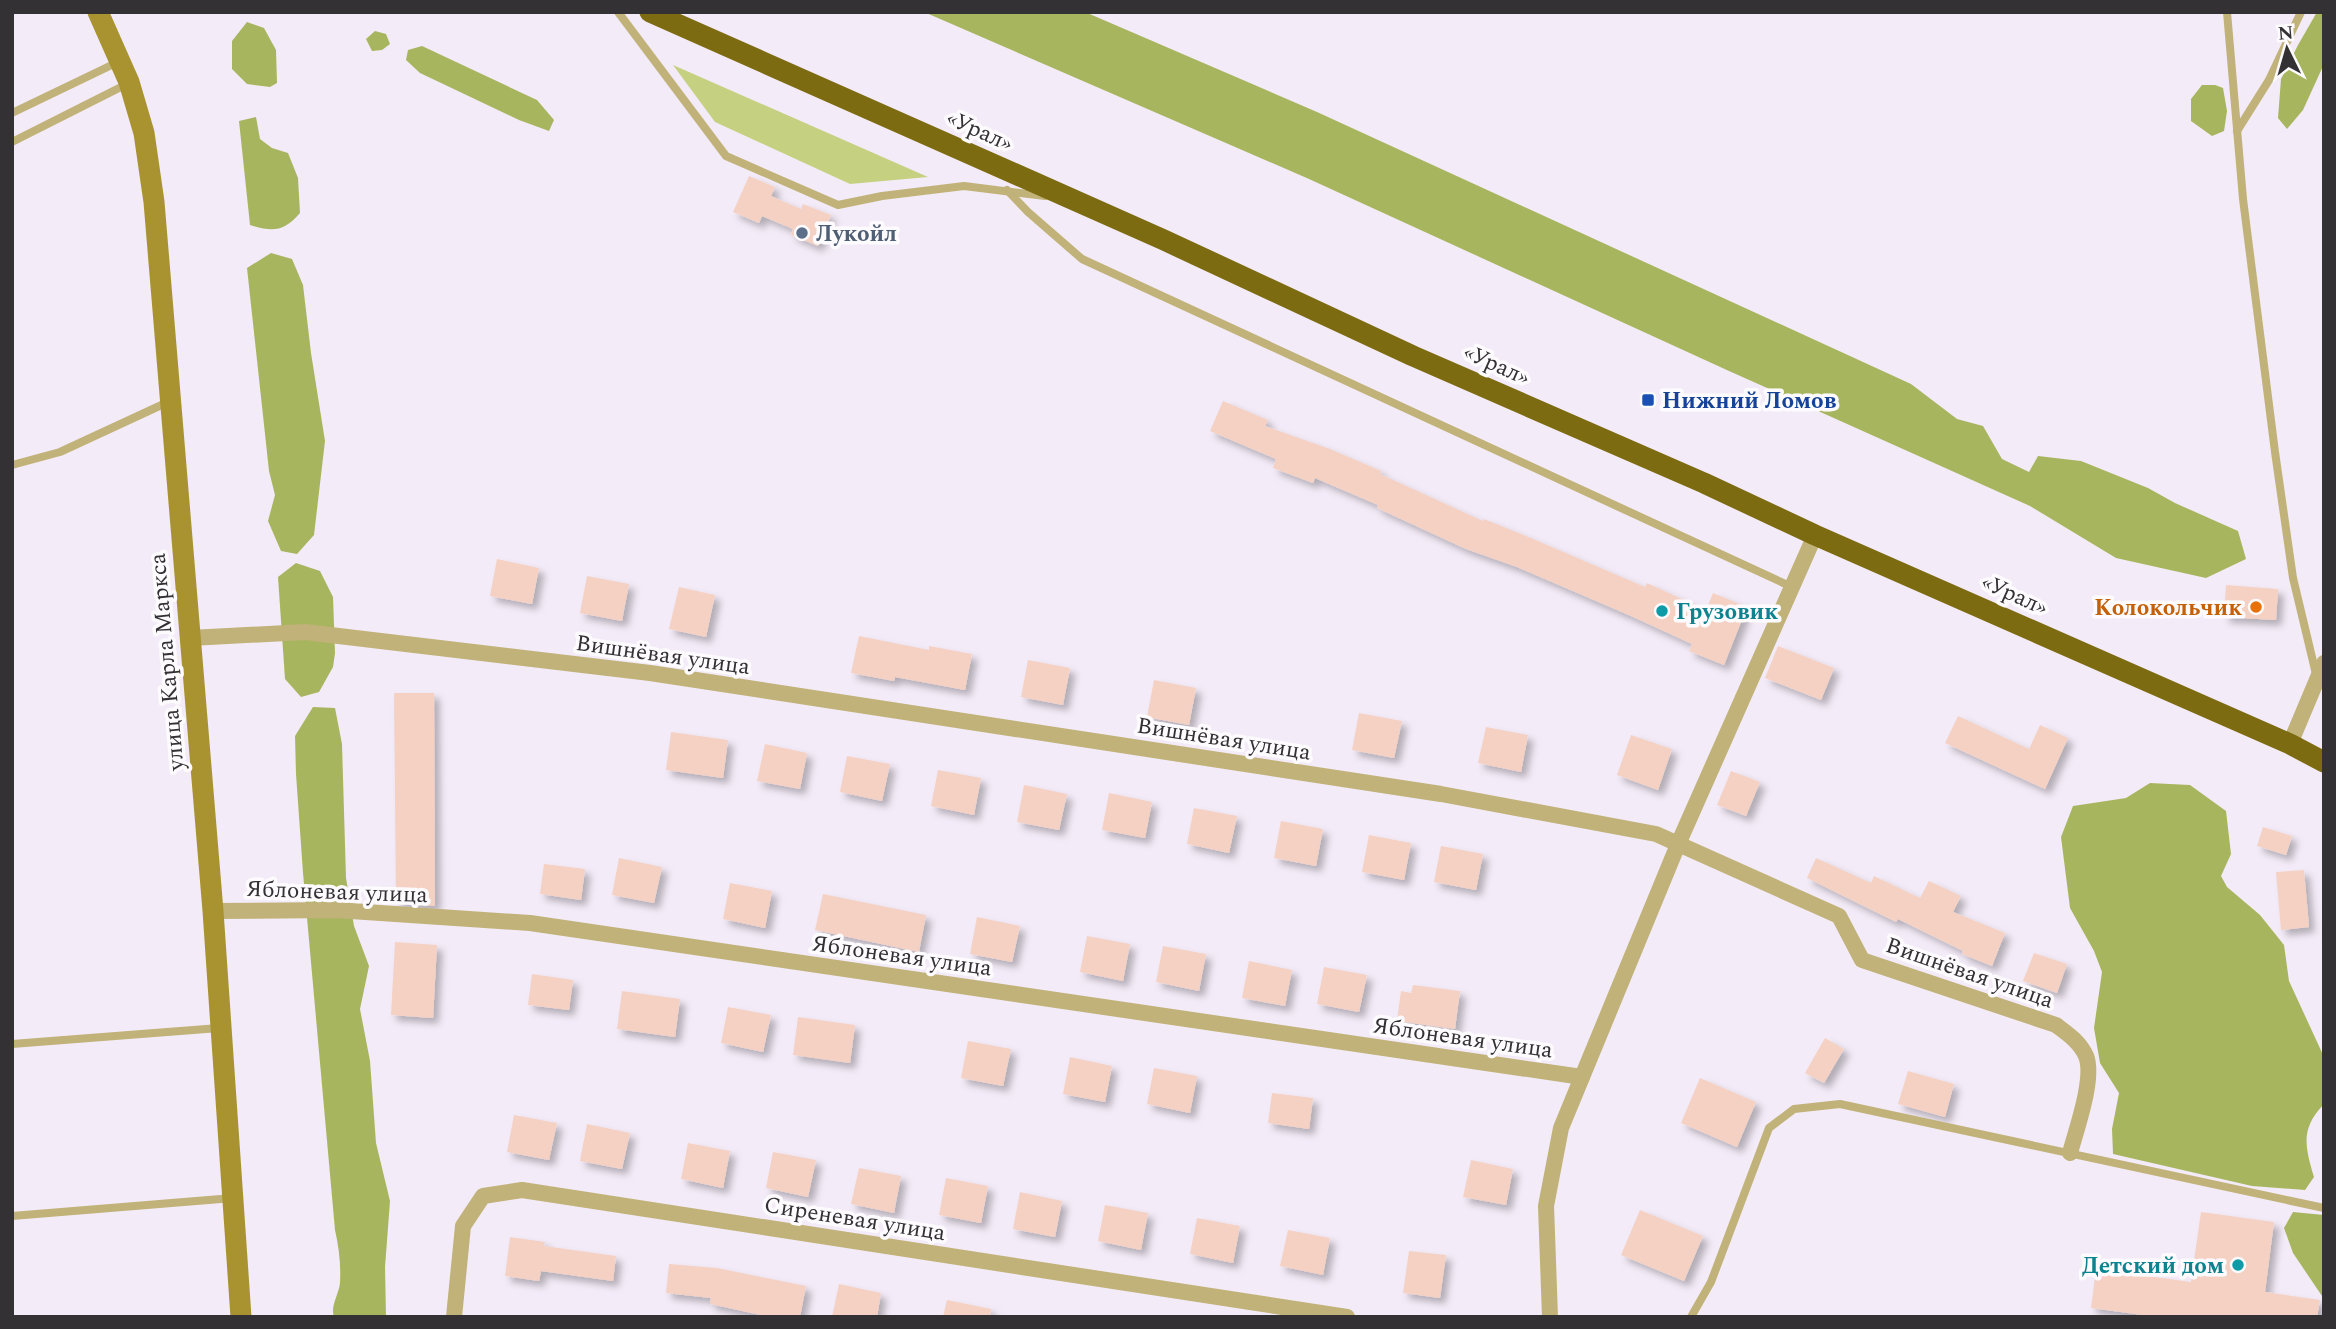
<svg xmlns="http://www.w3.org/2000/svg" width="2336" height="1329" font-family="Spectral,serif">
<style>
.green{fill:#c5d181}
.forest{fill:#a8b55f}
.building{fill:#f5d1c4;filter:url(#shadow)}
.lines{fill:none;stroke-linecap:round;stroke-linejoin:round}
.lane{stroke:#c0b278;stroke-width:8}
.street{stroke:#c0b278;stroke-width:16}
.secondary{stroke:#a99331;stroke-width:21}
.highway{stroke:#7d6b11;stroke-width:21}
.service-dot{fill:#5c6f8a;stroke:#fdfbfd;stroke-width:2.5}
.transit-dot{fill:#1a4fb4;stroke:#fdfbfd;stroke-width:2.5}
.food-dot{fill:#e8710a;stroke:#fdfbfd;stroke-width:2.5}
.culture-dot{fill:#0f9aa8;stroke:#fdfbfd;stroke-width:2.5}
.labels{text-anchor:middle;stroke-width:7;stroke-linejoin:round;paint-order:stroke}
.street-label{font-size:23px;fill:#343135;stroke:#fdfbfd}
.service-label{font-size:23px;font-weight:bold;fill:#4e5e75;stroke:#fdfbfd;text-anchor:start}
.transit-label{font-size:23px;font-weight:bold;fill:#164399;stroke:#fdfbfd;text-anchor:start}
.food-label{font-size:23px;font-weight:bold;fill:#c56008;stroke:#fdfbfd;text-anchor:end}
.culture-label{font-size:23px;font-weight:bold;fill:#0d838f;stroke:#fdfbfd;text-anchor:start}
</style>
<defs>
<filter id="shadow"><feDropShadow dx="5.5" dy="5.5" stdDeviation="3.5" flood-color="#0004"/></filter>
</defs>
<rect width="100%" height="100%" fill="#f3ebf7"/>
<polygon class="green" points="673,65 928,177 850,184 715,122"/>
<g class="forest">
<polygon points="924,12 1085,12 1317,112 1911,384 1957,419 1983,426 2002,459 2029,472 2038,456 2081,461 2148,488 2175,503 2238,531 2246,559 2206,578 2116,558 2030,506 1729,371 1309,179"/>
<polygon points="2317,12 2324,12 2324,64 2303,110 2287,129 2278,118 2281,79 2298,45"/>
<polygon points="247,22 264,28 276,50 277,83 270,87 247,84 232,69 232,41"/>
<polygon points="375,31 386,34 390,44 382,50 372,51 366,39"/>
<polygon points="422,46 537,100 554,120 549,131 519,120 420,73 406,60 408,50"/>
<polygon points="2202,85 2215,85 2223,88 2227,111 2224,131 2212,136 2191,121 2191,99"/>
<path d="M256,117L260,139L272,148L288,153L298,178L300,213C284,232 272,232 250,225L239,121Z"/>
<polygon points="271,253 292,259 303,285 311,353 325,441 314,535 297,554 281,551 268,521 275,495 269,471 247,268"/>
<polygon points="296,563 320,571 333,597 335,653 333,667 319,692 301,697 285,679 278,577"/>
<path d="M313,707L335,708L342,744L346,878L354,926L369,966L360,1009L370,1061L376,1143L390,1201L385,1267L386,1317H334C330,1306 339,1294 340,1283C341,1264 339,1248 335,1230L303,873L296,774L295,736Z"/>
<path d="M2150,783L2190,785L2226,811L2231,854L2221,876L2227,887L2260,915L2284,945L2289,981L2324,1057V1104C2300,1129 2305,1146 2314,1177L2305,1190L2252,1186L2113,1154L2112,1129L2119,1093L2100,1063L2094,1028L2102,972L2094,951L2070,908L2061,837L2073,806L2126,798Z"/>
<polygon points="2293,1212 2324,1215 2324,1299 2293,1253 2284,1228"/>
</g>
<g class="building">
<polygon points="749,176 775,187 771,196 801,209 803,204 831,215 818,246 791,235 793,229 762,216 759,223 733,212"/>
<polygon points="1223,401 1268,420 1265,426 1330,449 1381,471 1380,474 1483,521 1484,519 1531,538 1645,587 1647,583 1706,610 1713,593 1747,607 1724,665 1689,651 1692,644 1631,616 1517,567 1466,549 1377,508 1378,505 1315,478 1313,483 1273,468 1276,459 1210,431"/>
<polygon points="497,559 539,568 532,604 490,596"/>
<polygon points="587,576 629,584 622,621 580,613"/>
<polygon points="2226,585 2278,589 2276,620 2224,617"/>
<polygon points="679,587 715,595 706,637 669,629"/>
<polygon points="859,636 929,650 929,646 972,654 965,690 895,677 894,681 851,673"/>
<polygon points="1778,646 1834,668 1821,700 1765,678"/>
<polygon points="1028,660 1070,668 1063,705 1021,697"/>
<polygon points="1154,680 1196,688 1189,725 1147,717"/>
<polygon points="394,693 434,693 435,906 396,903"/>
<polygon points="1359,713 1402,721 1394,758 1352,750"/>
<polygon points="1958,716 2029,749 2040,725 2068,738 2045,789 1945,743"/>
<polygon points="1486,727 1528,735 1521,772 1478,763"/>
<polygon points="671,732 728,740 723,778 666,770"/>
<polygon points="1631,735 1672,749 1658,790 1617,775"/>
<polygon points="765,744 807,753 800,789 757,781"/>
<polygon points="847,756 890,764 882,801 840,792"/>
<polygon points="938,770 981,778 974,815 931,806"/>
<polygon points="1731,771 1760,782 1746,816 1717,805"/>
<polygon points="1024,785 1067,794 1059,830 1017,822"/>
<polygon points="1109,793 1152,802 1145,838 1102,830"/>
<polygon points="1194,808 1237,816 1229,853 1187,844"/>
<polygon points="1281,821 1323,829 1316,866 1274,858"/>
<polygon points="2263,827 2292,836 2286,855 2257,846"/>
<polygon points="1369,835 1411,843 1404,880 1362,872"/>
<polygon points="1441,846 1483,854 1476,890 1434,882"/>
<polygon points="619,858 662,867 654,903 612,895"/>
<polygon points="1816,858 1871,883 1874,876 1920,898 1929,881 1961,896 1953,912 2005,933 1992,966 1962,954 1963,951 1898,919 1896,922 1807,878"/>
<polygon points="544,864 585,869 581,900 540,894"/>
<polygon points="2304,870 2309,927 2281,930 2276,872"/>
<polygon points="730,883 772,891 765,928 723,919"/>
<polygon points="823,894 926,915 919,952 815,930"/>
<polygon points="977,917 1020,926 1012,962 970,954"/>
<polygon points="1087,936 1130,944 1123,981 1080,972"/>
<polygon points="395,942 437,945 433,1018 391,1015"/>
<polygon points="1163,946 1206,954 1199,991 1156,982"/>
<polygon points="2034,953 2067,964 2057,993 2023,981"/>
<polygon points="1249,961 1292,970 1285,1006 1242,998"/>
<polygon points="1324,967 1367,975 1359,1012 1317,1004"/>
<polygon points="532,974 573,980 569,1010 528,1005"/>
<polygon points="1413,985 1460,991 1455,1029 1397,1021 1401,991 1411,993"/>
<polygon points="622,991 680,999 675,1037 617,1029"/>
<polygon points="728,1007 771,1015 763,1052 721,1043"/>
<polygon points="798,1017 855,1025 850,1063 793,1055"/>
<polygon points="1825,1038 1844,1049 1824,1083 1805,1073"/>
<polygon points="968,1041 1011,1049 1003,1086 961,1078"/>
<polygon points="1070,1057 1112,1066 1105,1102 1063,1094"/>
<polygon points="1154,1068 1197,1076 1190,1113 1147,1104"/>
<polygon points="1908,1071 1954,1084 1945,1117 1898,1104"/>
<polygon points="1700,1078 1756,1102 1737,1147 1681,1123"/>
<polygon points="1272,1093 1313,1098 1309,1129 1268,1123"/>
<polygon points="514,1115 557,1123 549,1160 507,1152"/>
<polygon points="587,1124 630,1133 622,1169 580,1161"/>
<polygon points="688,1143 730,1151 723,1188 681,1179"/>
<polygon points="773,1152 816,1160 808,1197 766,1188"/>
<polygon points="1471,1160 1513,1169 1506,1205 1463,1197"/>
<polygon points="859,1168 901,1176 894,1213 851,1204"/>
<polygon points="946,1178 988,1186 981,1223 939,1215"/>
<polygon points="1020,1192 1062,1201 1055,1237 1013,1229"/>
<polygon points="1105,1205 1148,1213 1141,1250 1098,1241"/>
<polygon points="1640,1210 1703,1236 1684,1281 1621,1255"/>
<polygon points="2201,1212 2274,1222 2265,1292 2320,1300 2317,1317 2158,1317 2091,1308 2096,1269 2191,1282"/>
<polygon points="1197,1218 1240,1226 1233,1263 1190,1254"/>
<polygon points="1288,1230 1330,1238 1323,1275 1280,1266"/>
<polygon points="510,1237 545,1242 544,1246 616,1256 613,1281 541,1271 539,1281 505,1276"/>
<polygon points="1409,1251 1446,1255 1440,1298 1403,1293"/>
<polygon points="669,1264 717,1268 806,1286 800,1317 770,1317 710,1304 711,1298 666,1293"/>
<polygon points="839,1284 881,1293 877,1317 832,1317"/>
<polygon points="947,1300 991,1309 990,1317 943,1317"/>
</g>
<g class="lines">
<g class="lane">
<polyline points="618,12 726,156 838,205 882,196 964,186 1045,196"/>
<polyline points="2227,12 2243,199 2275,452 2293,578 2316,674"/>
<polyline points="12,113 118,62"/>
<polyline points="2237,131 2269,80 2301,12"/>
<polyline points="12,142 127,84"/>
<polyline points="1007,190 1028,212 1082,259 1792,587"/>
<polyline points="12,465 60,452 168,402"/>
<polyline points="12,1044 219,1028"/>
<polyline points="12,1216 233,1198"/>
<polyline points="1691,1317 1711,1282 1769,1128 1794,1109 1840,1104 2324,1208"/>
</g>
<g class="street">
<path d="M190,638L305,632L650,673L1441,794L1656,834L1839,916L1862,960L2056,1025C2068,1034 2080,1042 2086,1056C2095,1078 2076,1130 2070,1153"/>
<polyline points="2290,744 2324,663"/>
<polyline points="213,911 336,910 530,923 1582,1077"/>
<polyline points="454,1317 463,1226 483,1196 522,1190 1347,1317"/>
<polyline points="1550,1317 1546,1206 1561,1128 1679,842 1815,535"/>
</g>
<polyline class="secondary" points="98,12 129,82 144,133 154,202 213,911 241,1317"/>
<polyline class="highway" points="650,12 1164,240 1413,356 1704,483 1815,535 2290,744 2324,762"/>
</g>
<circle class="service-dot" cx="802" cy="233" r="7"/>
<rect class="transit-dot" x="1641" y="393" width="14" height="14" rx="3.5"/>
<circle class="food-dot" cx="2256" cy="607" r="7"/>
<g class="culture-dot">
<circle cx="1662" cy="611" r="7"/>
<circle cx="2238" cy="1265" r="7"/>
</g>
<g class="labels">
<g class="street-label">
<text transform="translate(980 130) rotate(24)" y="8">«Урал»</text>
<text transform="translate(1497 364) rotate(24)" y="8">«Урал»</text>
<text transform="translate(2015 594) rotate(24)" y="8">«Урал»</text>
<text transform="translate(663 654) rotate(8)" y="8">Вишнёвая улица</text>
<text transform="translate(166 662) rotate(-95)" y="8">улица Карла Маркса</text>
<text transform="translate(1224 738) rotate(9)" y="8">Вишнёвая улица</text>
<text transform="translate(337 891) rotate(2)" y="8">Яблоневая улица</text>
<text transform="translate(902 955) rotate(8)" y="8">Яблоневая улица</text>
<text transform="translate(1970 972) rotate(19)" y="8">Вишнёвая улица</text>
<text transform="translate(1463 1037) rotate(8)" y="8">Яблоневая улица</text>
<text transform="translate(855 1218) rotate(9)" y="8">Сиреневая улица</text>
</g>
<g class="service-label">
<text x="816" y="241">Лукойл</text>
</g>
<g class="transit-label">
<text x="1662" y="408">Нижний Ломов</text>
</g>
<g class="food-label">
<text x="2242" y="615">Колокольчик</text>
</g>
<g class="culture-label">
<text x="1676" y="619">Грузовик</text>
<text x="2224" y="1273" text-anchor="end">Детский дом</text>
</g>
</g>
<rect width="2336" height="1329" fill="none" stroke="#343135" stroke-width="28"/>
<g transform="translate(2287 49) rotate(355)" stroke="#fdfbfd" stroke-width="5" paint-order="stroke">
<path d="M0-5L12 26L0 18L-12 26Z" fill="#343135"/>
<text y="-10" font-size="19" font-weight="bold" text-anchor="middle" fill="#343135">N</text>
</g>
</svg>
